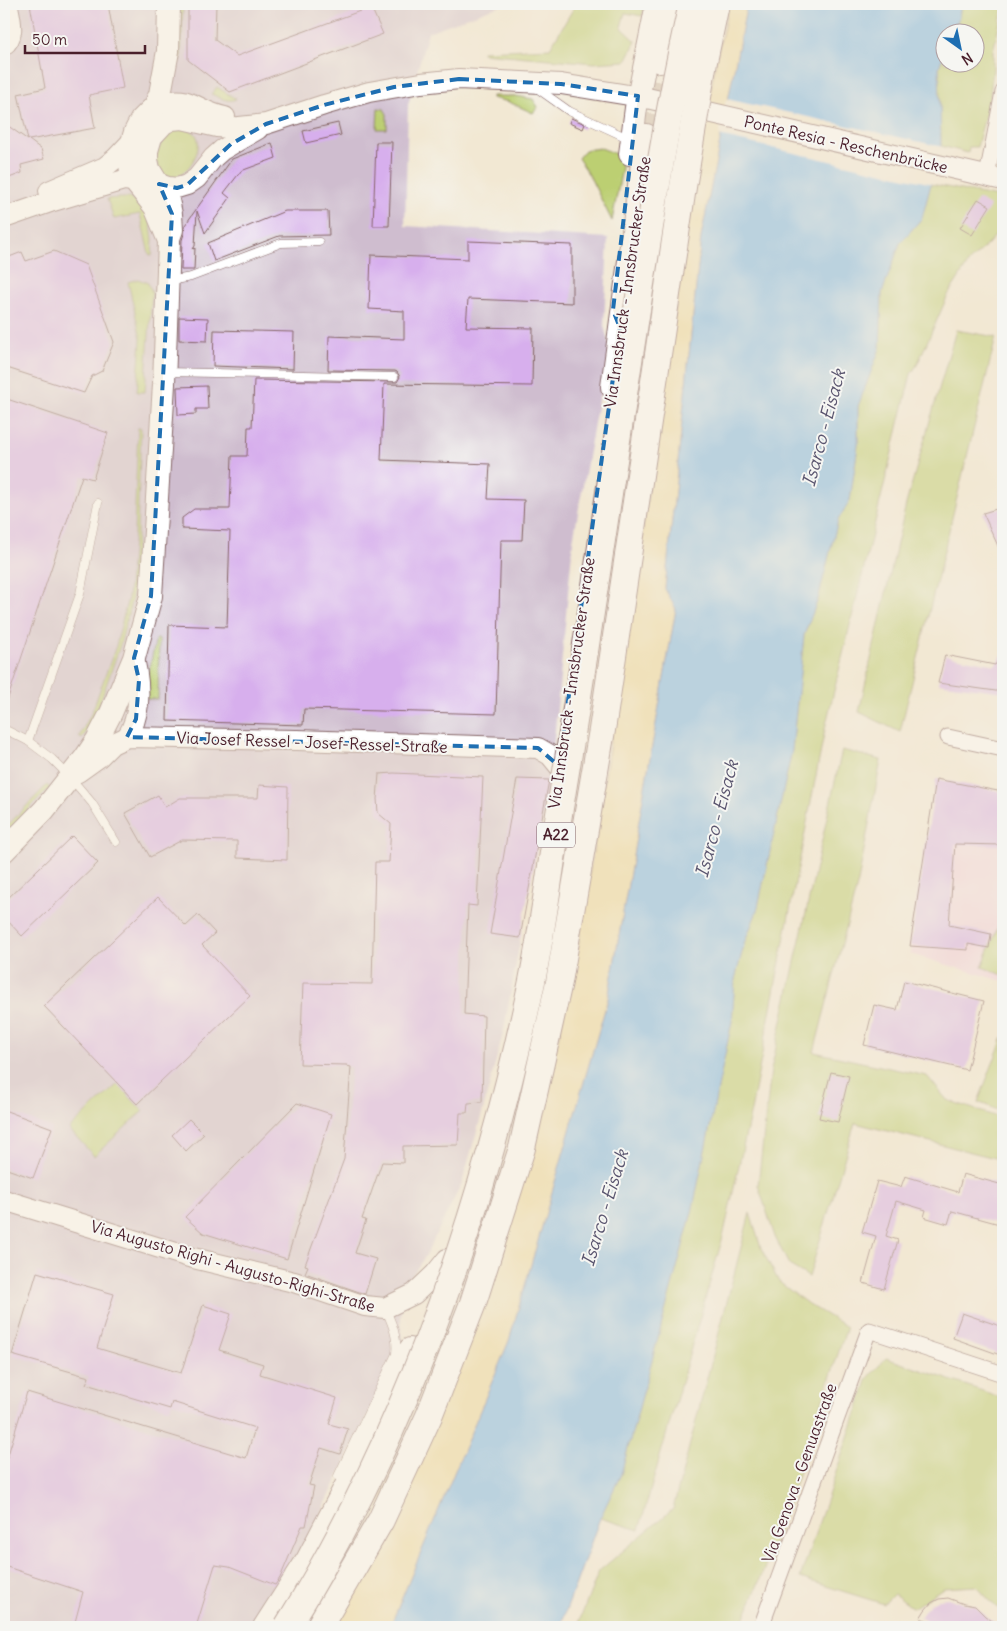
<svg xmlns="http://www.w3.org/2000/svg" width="1007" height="1631" font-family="Delius,sans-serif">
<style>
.built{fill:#f2cfe0}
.industrial{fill:#cfbdcf}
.green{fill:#bccf72;stroke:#83774e}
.sand{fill:#eeda9e;stroke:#9c7c64}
.water{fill:#78b8ec;stroke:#616c8c}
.pier{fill:#f2e8d3}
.building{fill:#d7afed}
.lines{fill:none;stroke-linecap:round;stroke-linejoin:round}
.primary-tunnel{stroke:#d0c0b1;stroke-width:22;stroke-dasharray:22 11;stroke-linecap:butt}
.lane-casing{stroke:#856566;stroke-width:9}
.street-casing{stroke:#856566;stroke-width:17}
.secondary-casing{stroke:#856566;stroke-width:22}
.primary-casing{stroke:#856566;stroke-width:24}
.lane{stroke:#fff;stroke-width:8}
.street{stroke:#fff;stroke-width:15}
.secondary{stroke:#fff;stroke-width:20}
.primary{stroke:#fff;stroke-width:22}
.highway-bridge-casing{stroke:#856566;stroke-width:28;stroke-linecap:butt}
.highway-bridge{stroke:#fff;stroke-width:26}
.marked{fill:none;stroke:#1f6fb2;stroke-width:4;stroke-dasharray:10 6;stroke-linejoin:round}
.labels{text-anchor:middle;stroke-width:4;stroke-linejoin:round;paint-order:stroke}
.shield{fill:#f6f6f2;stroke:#7e6067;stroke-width:1}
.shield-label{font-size:15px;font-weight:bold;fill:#4a1f2b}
.street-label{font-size:16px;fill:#4a1f2b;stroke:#f6f6f2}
.water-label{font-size:18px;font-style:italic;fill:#5a556f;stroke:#f6f6f2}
</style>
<rect width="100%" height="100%" fill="#f6f6f2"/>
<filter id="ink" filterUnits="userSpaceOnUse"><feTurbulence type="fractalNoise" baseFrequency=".02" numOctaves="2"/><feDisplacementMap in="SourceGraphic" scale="10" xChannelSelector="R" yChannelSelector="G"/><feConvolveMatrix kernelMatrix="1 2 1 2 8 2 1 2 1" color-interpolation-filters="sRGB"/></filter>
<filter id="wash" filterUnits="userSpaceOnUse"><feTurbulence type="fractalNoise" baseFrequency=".0096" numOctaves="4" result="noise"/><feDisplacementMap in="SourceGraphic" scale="20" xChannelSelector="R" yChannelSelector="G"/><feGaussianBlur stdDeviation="1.12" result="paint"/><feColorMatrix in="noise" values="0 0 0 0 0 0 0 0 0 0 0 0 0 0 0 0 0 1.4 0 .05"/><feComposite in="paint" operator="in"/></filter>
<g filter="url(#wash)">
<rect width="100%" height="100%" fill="#f2e8d3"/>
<polygon class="built" points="936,779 1003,792 1003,981 910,954"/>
<polygon class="industrial" points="4,4 504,4 428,32 408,105 405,226 608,238 604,326 611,352 598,401 573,541 554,740 549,780 504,1029 485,1103 462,1183 426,1255 404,1287 401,1316 402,1345 299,1559 257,1627 4,1627"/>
<g class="green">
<polygon points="180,4 183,4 181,61 177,61"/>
<polygon points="576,4 646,4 642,16 625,13 621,27 636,41 626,61 594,63 482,53 482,51 550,48"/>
<polygon points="961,4 1003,4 1003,9 993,51 993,69 990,97 977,147 969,147 968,153 941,146 939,67 944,53 944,62 974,62 974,32 953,32 959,17"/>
<path d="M217,87L236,99C227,103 219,97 211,94Z"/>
<polygon points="492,96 516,96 533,99 538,107 533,113 509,102 492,98"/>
<polygon points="378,108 384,109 387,114 387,129 377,129"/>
<path d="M181,127C184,129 189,129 192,131C211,143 183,187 165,176C161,173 158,165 155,160C160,144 163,133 181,127Z"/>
<path d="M601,148C613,153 620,153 622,168L612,221L589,175L578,158L585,150Z"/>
<polygon points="931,184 1003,198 1003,227 988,244 969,262 948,295 917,365 911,374 826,724 751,1111 724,1233 639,1530 600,1518 621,1474 692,1212 732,1021 735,979 745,941 757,911 792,750 804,635 818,599 838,520 850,500 858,445 858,406 880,348 882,293 900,243 922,218"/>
<polygon points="118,198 129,198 139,202 150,218 153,239 152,256 149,254 140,214 114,219 107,199"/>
<polygon points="138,279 148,283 152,292 145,392 137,392 141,339 128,282"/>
<polygon points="956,330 996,337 900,732 859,712 906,504"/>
<polygon points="138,428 141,428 137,534 132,599 120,646 96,714 82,739 79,737 92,712 116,646 128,598 134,533"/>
<polygon points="156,639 159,639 158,699 147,699 146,683"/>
<polygon points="842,750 881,760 858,882 814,1052 927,1076 947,1100 1003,1119 1003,1160 855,1123 809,1277 789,1265 775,1237 758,1185 771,1070"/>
<polygon points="47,785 50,788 4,834 4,829"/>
<polygon points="1003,914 1003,975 982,967"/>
<polygon points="1003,1037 1003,1112 978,1102"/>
<polygon points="118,1084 143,1111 94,1156 69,1129"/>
<polygon points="750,1213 761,1248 779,1282 808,1304 847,1327 779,1532 741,1627 577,1627 599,1571 673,1509"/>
<polygon points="886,1358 1003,1398 1003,1609 996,1607 976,1586 943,1588 913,1608 894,1594 884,1604 800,1578 868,1378"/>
</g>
<polygon class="sand" points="729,4 747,4 701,238 665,588 676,609 608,999 509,1341 390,1627 325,1627 536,1138 577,954 636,576 693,189 716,61"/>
<polygon class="water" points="747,4 961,4 959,17 953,32 944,32 944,53 939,67 941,146 922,218 900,243 882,293 880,348 858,406 858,445 850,500 838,520 818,599 804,635 792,750 757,911 745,941 735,979 732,1021 692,1212 621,1474 600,1518 560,1627 390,1627 509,1341 608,999 676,609 665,589 701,238"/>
<polygon class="pier" points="726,99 943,147 933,184 719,136"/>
<g id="blocks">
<g class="building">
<polygon points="30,4 108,4 123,88 89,95 95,128 29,140 41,149 44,159 21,165 22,173 4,180 4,123 28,140 18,94 45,88"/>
<polygon points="188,4 216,4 215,40 237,56 371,7 383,34 230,92 188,60"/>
<polygon points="571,118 585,124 583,129 569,123"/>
<polygon points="338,123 341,135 306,143 303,131"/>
<polygon points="376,142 392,142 389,226 373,226"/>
<polygon points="272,143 276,158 241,171 224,193 230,198 205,233 197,211 195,246 193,249 195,248 194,270 181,270 182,240 184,234 185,225 232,159"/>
<polygon points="978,199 990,206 972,235 960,228"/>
<polygon points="285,211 328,211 329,235 279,236 214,261 208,243"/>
<polygon points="468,241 572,245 572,303 468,299 466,327 533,328 532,386 384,384 381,460 490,464 488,499 524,500 522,540 501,540 496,714 304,709 303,725 167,721 169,625 227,627 230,531 182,529 182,518 194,509 230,509 232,456 247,456 248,427 252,427 254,380 397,382 400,377 397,372 395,371 328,370 329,336 404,339 404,311 369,309 371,255 468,259"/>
<polygon points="54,251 86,265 114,342 102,371 92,376 84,393 4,367 4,259 22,252 26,261"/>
<polygon points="179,317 208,318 207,341 179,340"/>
<polygon points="214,330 294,332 293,369 213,366"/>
<polygon points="207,386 208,409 196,409 196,414 178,415 177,387"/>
<polygon points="4,398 108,433 93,479 82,476 6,704 4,704"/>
<polygon points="1003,507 1003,557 983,513"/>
<polygon points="1003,654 1003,692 938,683 945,655 995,665"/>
<polygon points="394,773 483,777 477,906 468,905 464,1014 484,1016 482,1102 468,1103 467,1113 460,1113 458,1145 403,1146 403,1163 382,1162 362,1219 366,1220 355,1253 376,1259 365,1294 305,1273 308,1266 305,1265 344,1159 351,1067 347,1066 347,1065 300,1064 303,983 372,984 375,862 389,862 391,824 378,813 377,799 379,774"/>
<polygon points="517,779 549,780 520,938 490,934"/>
<polygon points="936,779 1003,792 1003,845 955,844 949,925 991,934 989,948 968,944 968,950 910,946"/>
<polygon points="259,785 288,787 287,860 237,858 237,841 182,840 150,857 125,813 158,795 165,807 180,798 258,798"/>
<polygon points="72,836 98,863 22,936 4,917 4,902"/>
<polygon points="158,897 186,926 198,915 215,933 202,945 250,996 137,1104 44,1006"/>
<polygon points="904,981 984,1001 967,1070 864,1045 874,1005 897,1010"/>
<polygon points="831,1072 849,1076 838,1122 819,1118"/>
<polygon points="297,1103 331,1114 287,1259 203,1233 185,1217"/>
<polygon points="4,1110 52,1128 33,1178 4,1168"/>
<polygon points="189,1119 204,1134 186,1151 172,1135"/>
<polygon points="963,1174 1003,1185 1003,1225 952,1211 948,1224 924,1217 926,1210 896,1201 886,1236 898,1240 884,1289 863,1283 876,1236 862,1232 877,1181 901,1187 905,1176 958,1192"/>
<polygon points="37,1272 114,1294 97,1348 181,1373 203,1305 231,1314 219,1350 263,1364 260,1374 337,1398 329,1424 348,1429 340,1454 321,1448 309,1485 314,1486 306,1526 302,1526 280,1578 275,1585 229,1567 215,1565 196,1627 85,1627 75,1622 83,1592 4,1566 4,1468 27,1392 246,1458 255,1428 172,1402 170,1409 86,1384 89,1377 12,1355"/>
<polygon points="962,1313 1003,1327 1003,1356 953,1338"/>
<polygon points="948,1598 964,1604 975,1606 985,1616 1001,1627 947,1627 920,1618 925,1610 931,1603 939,1599"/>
</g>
</g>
</g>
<g filter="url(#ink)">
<use href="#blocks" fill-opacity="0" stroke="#856566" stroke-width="1"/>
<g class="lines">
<polyline class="primary-tunnel" points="646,135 660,62"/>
<g class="lane-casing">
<g id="lane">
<polyline points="538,89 569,111 630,139"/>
<polyline points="169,281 191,277 281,243 319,242"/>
<polyline points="166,372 394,377"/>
<polyline points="4,729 28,741 52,759 70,777 92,803 116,842"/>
<polyline points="28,741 80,594 98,503"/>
<path d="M338,1476L396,1354C398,1337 392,1323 385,1308"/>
</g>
</g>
<g class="street-casing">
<g id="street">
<path d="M4,48C19,38 13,19 10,4"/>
<polyline points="987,176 1003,92"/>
<polyline points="948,737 1003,749"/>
<polyline points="761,1627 869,1330 1003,1374"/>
</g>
</g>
<g class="secondary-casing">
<g id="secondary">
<path d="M155,106C191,91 193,111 225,117"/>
<polyline points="49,191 105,167 116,158 132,141"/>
<polyline points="4,218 50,202 124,180 159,184 168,187 177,188 187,185 197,178 213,158 222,150 258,129"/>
<polyline points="169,241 173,230 172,214 169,200 150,169 148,160 148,151 152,137 164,124 172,120 182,119 217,127 230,128 266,124 324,105 369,92 421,83 459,79 561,84 647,98 1003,180"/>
<path d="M127,737C142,714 140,684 134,658"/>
<polyline points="78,772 99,757 112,744 127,737 297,740 538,748 550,755 559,766"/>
<polyline points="4,1200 189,1257 294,1282 365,1306 385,1308 414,1294 435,1274 447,1259"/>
</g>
</g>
<g class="primary-casing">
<g id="primary">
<polyline points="660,62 675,4"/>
<polyline points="630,154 636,108 657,4"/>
<polyline points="612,387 646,135"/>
<polyline points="4,851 44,810 85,758 97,740 111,713 134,658 151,596 164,384 169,241 155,207 135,182 131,172 129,153 135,132 141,120 155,106 160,94 168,51 169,4"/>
<polyline points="264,1627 307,1560 384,1412 410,1349"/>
</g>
</g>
<use href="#lane" class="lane"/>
<use href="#street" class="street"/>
<use href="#secondary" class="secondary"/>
<use href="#primary" class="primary"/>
<g class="highway-bridge-casing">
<g id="highway-bridge">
<path d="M287,1627C408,1432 485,1205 532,981C543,926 550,870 559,814C586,653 609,490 634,329C651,220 667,111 692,4"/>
<polyline points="319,1627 381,1520 429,1416 473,1303 522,1148 559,982 602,730 683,187 704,61 716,4"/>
</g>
</g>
<use href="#highway-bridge" class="highway-bridge"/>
</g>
</g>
<path d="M0 0H1007V1631H0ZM459,79L561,84L638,96L613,310L620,328L559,766L538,748L127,737L136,719L139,680L134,658L151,596L172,214L159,184L177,188L187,185L231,144L266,124L324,105L394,87Z" fill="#f2e8d3" fill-opacity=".55" fill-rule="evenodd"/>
<path class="marked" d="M459,79L561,84L638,96L613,310L620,328L559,766L538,748L127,737L136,719L139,680L134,658L151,596L172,214L159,184L177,188L187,185L231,144L266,124L324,105L394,87Z"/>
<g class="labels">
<rect class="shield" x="537" y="822.5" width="38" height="25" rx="4"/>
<g class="shield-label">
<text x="556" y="840">A22</text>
</g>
<g class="street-label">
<text transform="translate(846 144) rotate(13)" y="6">Ponte Resia - Reschenbrücke</text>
<text transform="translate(627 282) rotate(-82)" y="6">Via Innsbruck - Innsbrucker Straße</text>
<text transform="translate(571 683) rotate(-82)" y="6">Via Innsbruck - Innsbrucker Straße</text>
<text transform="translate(312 742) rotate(2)" y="6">Via Josef Ressel - Josef-Ressel-Straße</text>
<text transform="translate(233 1266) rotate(16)" y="6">Via Augusto Righi - Augusto-Righi-Straße</text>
<text transform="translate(799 1473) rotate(-70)" y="6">Via Genova - Genuastraße</text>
</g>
<g class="water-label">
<text transform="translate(824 428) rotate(-75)" y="6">Isarco - Eisack</text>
<text transform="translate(717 819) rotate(-75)" y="6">Isarco - Eisack</text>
<text transform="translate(605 1208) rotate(-73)" y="6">Isarco - Eisack</text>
</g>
</g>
<rect width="1007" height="1631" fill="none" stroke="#f6f6f2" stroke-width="20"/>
<g transform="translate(960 48) rotate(147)"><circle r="24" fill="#f6f6f2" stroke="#b1a0a2"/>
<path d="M0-4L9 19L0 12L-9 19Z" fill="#1f6fb2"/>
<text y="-8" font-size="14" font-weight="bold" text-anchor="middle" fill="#4a1f2b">N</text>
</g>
<path d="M25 45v8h120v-8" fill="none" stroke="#4a1f2b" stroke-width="2.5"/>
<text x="32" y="45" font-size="15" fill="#4a1f2b" stroke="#f6f6f2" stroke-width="4" paint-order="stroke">50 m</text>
</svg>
